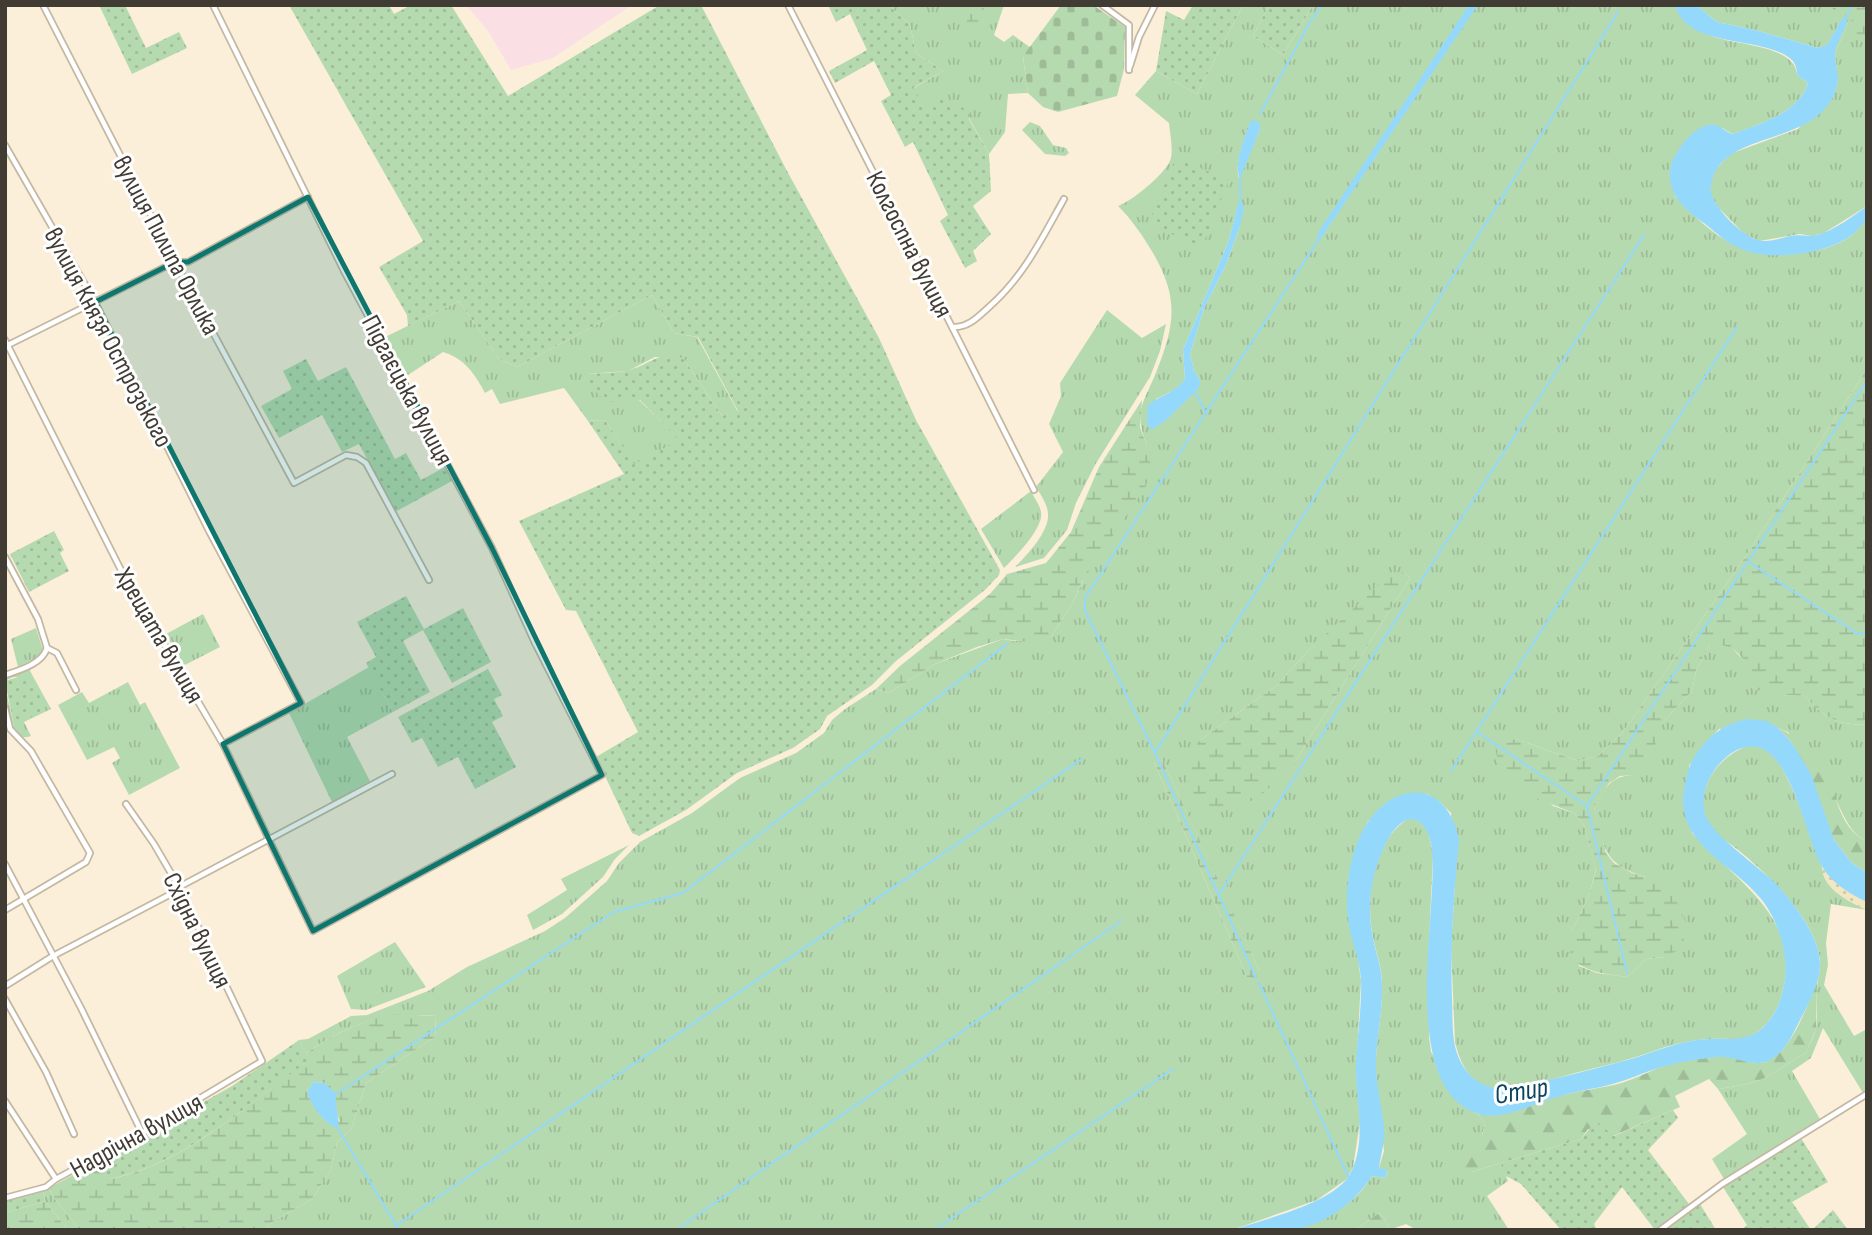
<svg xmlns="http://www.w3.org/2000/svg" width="1872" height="1235" font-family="'Sofia Sans Condensed',sans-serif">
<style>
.commercial{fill:#fadfe4}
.grass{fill:url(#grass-tufts);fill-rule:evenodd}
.forest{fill:url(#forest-firs)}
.wetland{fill:url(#wetland-marsh);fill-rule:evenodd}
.sand{fill:url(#sand-dots)}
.cemetery{fill:url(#cemetery-stones)}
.garden{fill:url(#garden-dots)}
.water{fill:#94d9fc}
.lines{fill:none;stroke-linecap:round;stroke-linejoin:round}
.stream{stroke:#94d9fc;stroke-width:2}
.street-casing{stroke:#c4b8a3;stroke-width:8}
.street{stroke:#fff;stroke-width:4.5}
.marked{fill:#0f766e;fill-opacity:0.2;stroke:#0f766e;stroke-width:5;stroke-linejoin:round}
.labels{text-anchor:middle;stroke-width:6;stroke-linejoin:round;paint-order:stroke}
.street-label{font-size:26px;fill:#403b33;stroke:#fefefe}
.water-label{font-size:28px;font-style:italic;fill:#0a455d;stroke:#fefefe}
</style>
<defs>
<pattern id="grass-tufts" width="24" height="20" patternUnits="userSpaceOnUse" patternTransform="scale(1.75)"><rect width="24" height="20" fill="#b6dab0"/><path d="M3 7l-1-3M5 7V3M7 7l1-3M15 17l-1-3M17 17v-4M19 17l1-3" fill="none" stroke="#9ebc98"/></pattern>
<pattern id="forest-firs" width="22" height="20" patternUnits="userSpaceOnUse" patternTransform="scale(1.75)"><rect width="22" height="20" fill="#b6dab0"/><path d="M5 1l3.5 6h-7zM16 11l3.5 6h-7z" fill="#9ebc98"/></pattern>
<pattern id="wetland-marsh" width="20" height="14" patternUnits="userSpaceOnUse" patternTransform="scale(1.75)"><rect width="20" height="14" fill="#b6dab0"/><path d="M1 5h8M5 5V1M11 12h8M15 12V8" fill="none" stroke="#9ebc98"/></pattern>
<pattern id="sand-dots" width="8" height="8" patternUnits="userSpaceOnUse" patternTransform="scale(1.75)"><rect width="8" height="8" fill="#f1e7c2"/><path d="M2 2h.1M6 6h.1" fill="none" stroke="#d0c7a7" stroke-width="1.8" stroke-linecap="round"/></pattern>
<pattern id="cemetery-stones" width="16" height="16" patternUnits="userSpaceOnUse" patternTransform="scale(1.75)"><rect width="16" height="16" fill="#b6dab0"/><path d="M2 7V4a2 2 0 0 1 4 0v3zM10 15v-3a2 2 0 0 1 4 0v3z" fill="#9ebc98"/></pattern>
<pattern id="garden-dots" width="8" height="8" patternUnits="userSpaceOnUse" patternTransform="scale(1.75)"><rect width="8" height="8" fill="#b6dab0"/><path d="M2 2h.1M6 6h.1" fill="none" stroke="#9ebc98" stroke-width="1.8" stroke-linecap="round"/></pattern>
</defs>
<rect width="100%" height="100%" fill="#fbefda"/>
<polygon class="commercial" points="466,5 632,5 553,58 511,70 488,31"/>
<g class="grass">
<polygon points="889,5 1004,5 994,35 1004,42 1013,35 1031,48 1023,57 1028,93 1008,94 1005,132 989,154 969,118 922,106 912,89 943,71 916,53 910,25"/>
<path d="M1243,5H1269L1253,36L1283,55L1313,5H1674C1681,19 1693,28 1707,34C1730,46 1795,43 1797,75L1808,83C1799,113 1760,124 1733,134L1722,128L1675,196C1713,236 1738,258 1796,253C1814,252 1837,247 1852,235C1857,231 1861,224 1867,220V369L1744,559L1623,732L1598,756L1578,761L1516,739L1494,744L1553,806L1574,813L1584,825L1596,869L1589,895L1572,931L1579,966L1597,973L1627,977L1646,959L1665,957L1646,877C1602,864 1604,847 1594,807C1606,788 1609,776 1634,775L1662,723L1692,691L1696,671L1710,644H1721L1732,648L1749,666L1781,695L1805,696C1826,719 1835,724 1867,725V841C1849,834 1843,812 1834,797C1819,775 1803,754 1788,732L1778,728L1719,729L1701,748L1689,766L1692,833C1735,881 1804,917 1782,994C1778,1010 1767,1028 1751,1036C1738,1041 1723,1038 1709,1039C1692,1040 1673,1044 1657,1050C1630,1060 1603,1066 1575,1073C1547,1080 1516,1094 1487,1087C1468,1082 1459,1059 1455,1042L1451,947L1455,883L1451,813L1440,802L1427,794L1368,821L1357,847L1348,888L1361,981L1356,1072L1360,1122L1353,1167L1347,1179L1317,1200L1232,1230H266L271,1223L312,1199L331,1170L337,1142L351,1130L366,1083L435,1037L436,1016C384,1011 348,1024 306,1053L299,1040L308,1039L351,1016L367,1015L428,991L467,967L545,931L565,918L607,881L619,863L640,842L692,813L740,778L796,753L824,733L832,720L845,709L876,689L889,693L935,664L1003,639L1014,641L1051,637L1072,604L1147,446C1133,408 1144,404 1157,370C1175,324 1179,298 1153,253C1143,236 1132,220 1118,206C1131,202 1168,172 1171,158C1173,147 1170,134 1169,123L1135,95L1156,71L1197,94ZM1250,123L1260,129L1239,178C1234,163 1245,138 1250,123ZM1240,199V226L1226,265L1204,308L1190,354L1194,371L1200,380C1187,400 1172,416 1151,429L1156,399L1178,388L1185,379L1183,350L1229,240ZM1403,572L1410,578L1293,765L1199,741L1276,686L1310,649ZM1161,757L1259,970L1247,977L1154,762Z"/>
<polygon points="1696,5 1867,5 1867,206 1824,233 1812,236 1800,234 1759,241 1744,234 1717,206 1711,195 1710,185 1715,170 1730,154 1798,129 1833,97 1838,84 1835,54 1848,22 1842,19 1827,45 1818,48 1755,30 1717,22"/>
<polygon points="1030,122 1040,126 1053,145 1066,148 1069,153 1065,156 1045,154 1022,130"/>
<path d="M652,295L674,333L697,337L738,412L722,416L684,359L655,357L628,371L587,374L639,400L680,440L634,465L605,420L588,421L564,388L500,404L492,389L485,393C475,374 464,358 443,352L408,375L385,337L459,301L499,359L517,367Z"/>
<path d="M1107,310L1142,338L1166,324L1160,351L1150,377L1095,465L1076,503L1067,530L1044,558L1015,567C1027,555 1050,531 1048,513C1047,504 1041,495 1036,487L1063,452L1049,424L1061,396L1060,383Z"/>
<path d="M1031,491C1034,498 1040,505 1041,512C1044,528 1015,557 1004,568L981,529Z"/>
<polygon points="203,614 220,647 183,666 166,634"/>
<polygon points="36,628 43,650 41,656 18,667 11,639"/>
<polygon points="369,667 393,712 347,737 370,781 332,802 289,713"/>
<path d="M29,669L51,709L24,722L31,736C8,745 5,701 5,686L14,726L18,677H13L5,681V678Z"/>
<polygon points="128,682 140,705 145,702 180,768 129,795 112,763 120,758 114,747 87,760 58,705 82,692 89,703"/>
<path d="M1748,746C1756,746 1763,747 1769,751C1789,767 1812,841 1822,867C1823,889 1850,902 1867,910L1831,904L1826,943L1828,965L1824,985L1854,1036L1867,1029V1090L1863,1093L1823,1028L1811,1058L1792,1071L1820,1119L1724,1179L1712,1159L1747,1134L1718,1089C1736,1086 1756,1084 1772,1074C1784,1067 1793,1059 1806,1053C1809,1045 1814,1037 1816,1028C1818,1015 1816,999 1817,986C1818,977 1821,968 1820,959C1814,918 1769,875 1738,850C1730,843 1719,838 1713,830C1687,799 1716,756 1748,746Z"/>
<path d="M1408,819H1415L1422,823L1428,831L1433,854L1428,963L1429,1037L1431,1052L1467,1108L1478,1114L1485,1124L1471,1172L1501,1163L1508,1181L1487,1196L1509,1230H1417L1406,1224L1389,1230L1384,1218L1379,1213L1355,1230H1292C1326,1219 1353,1207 1372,1176L1385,1178L1388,1171L1379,1168L1384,1151C1381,1120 1375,1090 1376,1059C1377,1034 1383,1009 1382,984C1382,967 1376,953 1373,937C1365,899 1372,841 1408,819Z"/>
<polygon points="629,845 615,859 603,877 562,914 533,930 527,915 567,890 561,879"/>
<polygon points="395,942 426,987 366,1010 351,1009 337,976"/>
<polygon points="49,1188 54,1198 80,1230 68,1230 45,1201 43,1191"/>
</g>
<g class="forest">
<path d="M1778,728C1793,734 1811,750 1820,763C1836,786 1837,829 1867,841V873L1852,863L1834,840L1792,743Z"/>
<path d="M1817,982L1816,1029L1806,1053C1793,1059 1784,1067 1772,1074C1756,1084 1736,1086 1718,1089L1709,1079L1675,1096L1680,1107L1613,1136L1588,1129L1581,1139L1471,1172L1447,1171L1443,1164L1482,1135L1485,1124L1478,1114C1505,1117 1529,1105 1555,1097C1576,1091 1597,1089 1618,1084C1637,1079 1654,1068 1673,1063C1688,1060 1705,1058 1720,1056C1739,1055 1753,1070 1771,1059C1793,1047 1808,1004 1817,982Z"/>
<polygon points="1379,1213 1384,1218 1389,1230 1355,1230"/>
</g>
<g class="wetland">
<polygon points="969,5 985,5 975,33 969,38 966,29"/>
<polygon points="1830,5 1867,5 1867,42 1858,40 1853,22 1847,16 1848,22 1835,54 1838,84 1833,97 1816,117 1798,129 1816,108 1806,46 1818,48 1827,45 1842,19 1846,15 1836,13"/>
<path d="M1867,369V725C1835,724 1826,719 1805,696L1781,695L1752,689C1748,662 1740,644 1710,644L1696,671L1692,691L1662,723L1650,762L1634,775L1620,776L1609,783L1594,807L1606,853L1614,863L1632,873L1646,877L1674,895L1687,925L1682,948L1665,957L1646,959L1627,977C1606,974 1586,973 1570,957L1572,931L1589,895L1596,870L1584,825L1574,813L1533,797L1500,770L1494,743L1516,739L1578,761L1598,756L1623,732L1744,559Z"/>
<polygon points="1142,400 1140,427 1147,446 1151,467 1146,486 1082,582 1072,604 1051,637 1028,642 1003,639 977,647 935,664 889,693 876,689 900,666 990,594 1007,574 1046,563 1071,532 1099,467"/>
<polygon points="1403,572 1410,578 1293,765 1259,797 1235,809 1203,806 1188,785 1188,761 1199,741 1276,686 1310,649 1389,575"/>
<polygon points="1155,753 1161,757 1219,882 1227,883 1226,897 1259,970 1256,978 1247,977 1154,762"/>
<path d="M394,1014L436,1016L435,1037L366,1083L351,1130L337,1142L331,1170L312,1199L271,1223L266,1230H80L54,1198L49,1188L97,1162L111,1179C188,1162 247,1104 309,1060L306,1053C335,1033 359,1022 394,1014ZM313,1082L325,1083L340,1122L307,1092Z"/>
<polygon points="45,1201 68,1230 5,1230 5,1213"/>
</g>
<path class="sand" d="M1822,867L1842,888L1867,902V910C1849,901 1823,890 1822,867Z"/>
<polygon class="cemetery" points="1061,5 1093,5 1125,27 1124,69 1117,96 1058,112 1043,107 1028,93 1023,56"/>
<g class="garden">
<polygon points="99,5 125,5 146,48 179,32 187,48 132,74"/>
<path d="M289,5H389L394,14L411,5H451L508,96L660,5H701L787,171L879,338L916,420L1000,570L999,575L986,589L896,661L872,685L827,716L820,729L793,748L737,773L686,810L639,836L632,833L596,757L638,732L576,611L566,610L519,521L624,474L588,421L605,420L634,464L679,440L640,400L606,402L587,383L586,374C599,373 613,373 626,371C647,367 661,348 684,359L722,416L738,411L698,337L674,333L652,295L517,367L499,359L459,301L408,326L407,315L379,267L423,241Z"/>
<polygon points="828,5 889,5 910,25 916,53 943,71 913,88 922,106 944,99 970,111 969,119 989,154 991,191 973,206 991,234 973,251 977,261 965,268 940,221 948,215 913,142 905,147 881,101 891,95 874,61 835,83 829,71 867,50 850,14 836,22"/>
<polygon points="1193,5 1243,5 1197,94 1156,71 1166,11 1184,20"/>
<polygon points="1269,5 1313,5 1283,55 1253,36"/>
<polygon points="1176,158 1229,180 1202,247 1148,224"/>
<polygon points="306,359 318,381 346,367 395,459 406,453 421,480 445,467 452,481 395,512 359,444 342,452 322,415 279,438 261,406 292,389 283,371"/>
<polygon points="54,531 64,550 60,553 69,571 29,592 10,554"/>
<polygon points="406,596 424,629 463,608 491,662 452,683 423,630 403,641 430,692 393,712 366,663 376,657 357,622"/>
<polygon points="488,669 502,695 494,699 503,716 492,722 516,767 475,789 458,757 438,767 422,738 412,743 398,717"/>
<polygon points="28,674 45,707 42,709 43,711 14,726 5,681"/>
<path d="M299,1040L310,1060C247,1104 188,1162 110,1179L97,1162L232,1086Z"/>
<polygon points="1673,1110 1678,1118 1648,1150 1689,1204 1655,1230 1622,1187 1594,1224 1597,1230 1561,1230 1521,1184 1504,1175 1501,1163 1581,1139 1596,1121 1614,1136"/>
<polygon points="1801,1138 1828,1182 1792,1202 1811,1230 1741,1230 1747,1225 1723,1187"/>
<polygon points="43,1191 45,1201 5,1213 5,1201"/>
<polygon points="1700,1204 1716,1230 1664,1230 1666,1228"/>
<polygon points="1833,1210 1848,1230 1812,1230"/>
</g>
<g class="water">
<polygon points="1469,5 1478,5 1315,247 1319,231"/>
<path d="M1674,5H1696L1717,22L1755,30L1818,48L1827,45L1842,19L1847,15C1849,29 1835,41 1835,55C1835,66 1840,75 1837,86C1822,144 1737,130 1715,172C1712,178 1710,186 1711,192C1714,208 1743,237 1758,240C1768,243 1780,238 1790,236C1799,234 1807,237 1816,235C1830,233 1855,215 1867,206V220C1862,224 1857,231 1852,235C1828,254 1771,261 1744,250C1728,244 1716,233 1704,223C1692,215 1676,202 1672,188C1669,180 1669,170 1672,162C1678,148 1697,122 1714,125C1721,126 1726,132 1733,134C1759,124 1799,113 1808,83L1797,75C1797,69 1796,65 1792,60C1770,40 1717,45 1691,27C1683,22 1678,14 1674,5Z"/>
<path d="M1255,120L1260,123V129L1240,179C1233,163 1245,138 1250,122Z"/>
<path d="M1240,197L1244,208L1240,226L1226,265L1204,308L1190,354L1194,371L1200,380L1199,388L1164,422L1151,430L1147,423L1148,405C1161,395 1176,392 1185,379L1183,350L1229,240Z"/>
<path d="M1747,719L1767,721L1778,728L1792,743L1811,774L1834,840L1852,863L1867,873V902C1850,894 1833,884 1823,868C1805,840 1791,739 1747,747C1732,749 1718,763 1711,776C1704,787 1702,801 1705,814C1711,835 1760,867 1778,886C1795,905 1819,936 1820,962C1821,982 1808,1005 1799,1022C1792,1036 1785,1052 1770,1060C1752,1069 1735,1055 1716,1057C1701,1059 1684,1061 1669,1065C1645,1071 1625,1082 1601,1087C1585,1090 1569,1093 1554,1098C1530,1105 1501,1122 1476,1113C1398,1085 1438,914 1432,851C1431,833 1419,808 1399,825C1391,832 1386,842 1382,852C1370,879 1367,909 1373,938C1376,954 1382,968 1382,985C1383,1012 1376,1038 1376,1065C1376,1086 1382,1107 1384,1128C1385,1142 1381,1154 1379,1168L1388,1170L1385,1178L1372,1176C1354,1204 1326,1224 1292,1230C1274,1233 1251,1230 1232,1230C1262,1220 1335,1203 1350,1174C1368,1140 1355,1101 1356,1065C1357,1037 1362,1008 1361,980C1360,959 1350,939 1348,918C1343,876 1356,811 1401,795C1434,784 1454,811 1459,840C1454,893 1450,945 1452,998C1453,1017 1451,1038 1458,1056C1468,1082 1492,1094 1518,1087C1556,1079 1594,1069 1631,1059C1657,1051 1681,1040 1708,1039C1725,1038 1744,1042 1759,1031C1773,1020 1781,1002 1784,985C1790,958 1779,922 1762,900C1733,863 1675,845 1684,789C1686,779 1688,768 1693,759C1707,737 1721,725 1747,719Z"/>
<path d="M313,1082L325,1083L336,1094C335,1107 340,1120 338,1129C323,1122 312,1107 307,1092Z"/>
</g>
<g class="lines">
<g class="stream">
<polyline points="1847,15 1852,5"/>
<polyline points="1260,114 1310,22 1322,5"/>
<polyline points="1240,179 1240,197"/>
<polyline points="1195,392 1206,413"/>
<polyline points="1750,563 1858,634 1867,632"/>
<polyline points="1477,732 1587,806 1627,973"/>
<polyline points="1155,753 1618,12"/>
<polyline points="1451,771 1737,327"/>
<polyline points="1587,806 1867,381"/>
<polyline points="1220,893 1644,235"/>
<polyline points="1256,978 1155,753 1085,611 1085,598 1317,242"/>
<polyline points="1259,983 1348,1176"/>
<polyline points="336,1094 614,912 683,893 1007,644"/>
<polyline points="338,1129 399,1230"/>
<polyline points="397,1225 1082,759"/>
<polyline points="676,1230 1121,921"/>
<polyline points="934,1230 1173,1069"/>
</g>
<g class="street-casing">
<g id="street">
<polyline points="43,5 175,262 294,483 346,455 357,457 366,463 429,580"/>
<path d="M788,5L952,327C968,328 978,317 989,307C1024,276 1041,240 1064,199"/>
<polyline points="1102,5 1129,25 1129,70"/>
<polyline points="1130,66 1139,37 1155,5"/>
<polyline points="5,145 95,302 209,531 301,703 223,744"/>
<polyline points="952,327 1034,490"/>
<polyline points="5,340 123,574 223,744 313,931 602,775 535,643 492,548 344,271 213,5"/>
<polyline points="6,346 175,262 188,262 308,197"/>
<polyline points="5,557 38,619 47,648 57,653 76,690"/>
<path d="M5,675C20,670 42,664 47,648"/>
<polyline points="5,708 10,729 31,751 90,853 86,862 5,910"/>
<polyline points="5,864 81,1008 142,1133"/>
<polyline points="5,986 53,956 169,895 179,887 392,774"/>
<polyline points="5,999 46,1072 74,1134"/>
<polyline points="5,1101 56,1179"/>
<polyline points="5,1198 46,1187 56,1179 142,1133 262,1061 179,887 154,844 126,804"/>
<polyline points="1660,1230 1722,1184 1867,1094"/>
</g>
</g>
<use href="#street" class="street"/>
</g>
<path class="marked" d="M308,197L492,548L602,775L313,931L223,744L301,703L95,302L175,262H188Z"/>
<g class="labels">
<g class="street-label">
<text transform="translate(910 244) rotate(63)" y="9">Колгоспна вулиця</text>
<text transform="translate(167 245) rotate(62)" y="9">вулиця Пилипа Орлика</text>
<text transform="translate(109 337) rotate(62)" y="9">вулиця Князя Острозького</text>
<text transform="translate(408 390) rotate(62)" y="9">Підгаєцька вулиця</text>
<text transform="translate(160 635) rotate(60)" y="9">Хрещата вулиця</text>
<text transform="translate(198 930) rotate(64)" y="9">Східна вулиця</text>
<text transform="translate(136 1135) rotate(-29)" y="9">Надрічна вулиця</text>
</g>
<g class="water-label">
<text transform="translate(1521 1090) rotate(-9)" y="10">Стир</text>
</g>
</g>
<rect width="1872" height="1235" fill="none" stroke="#403b33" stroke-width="14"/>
</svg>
